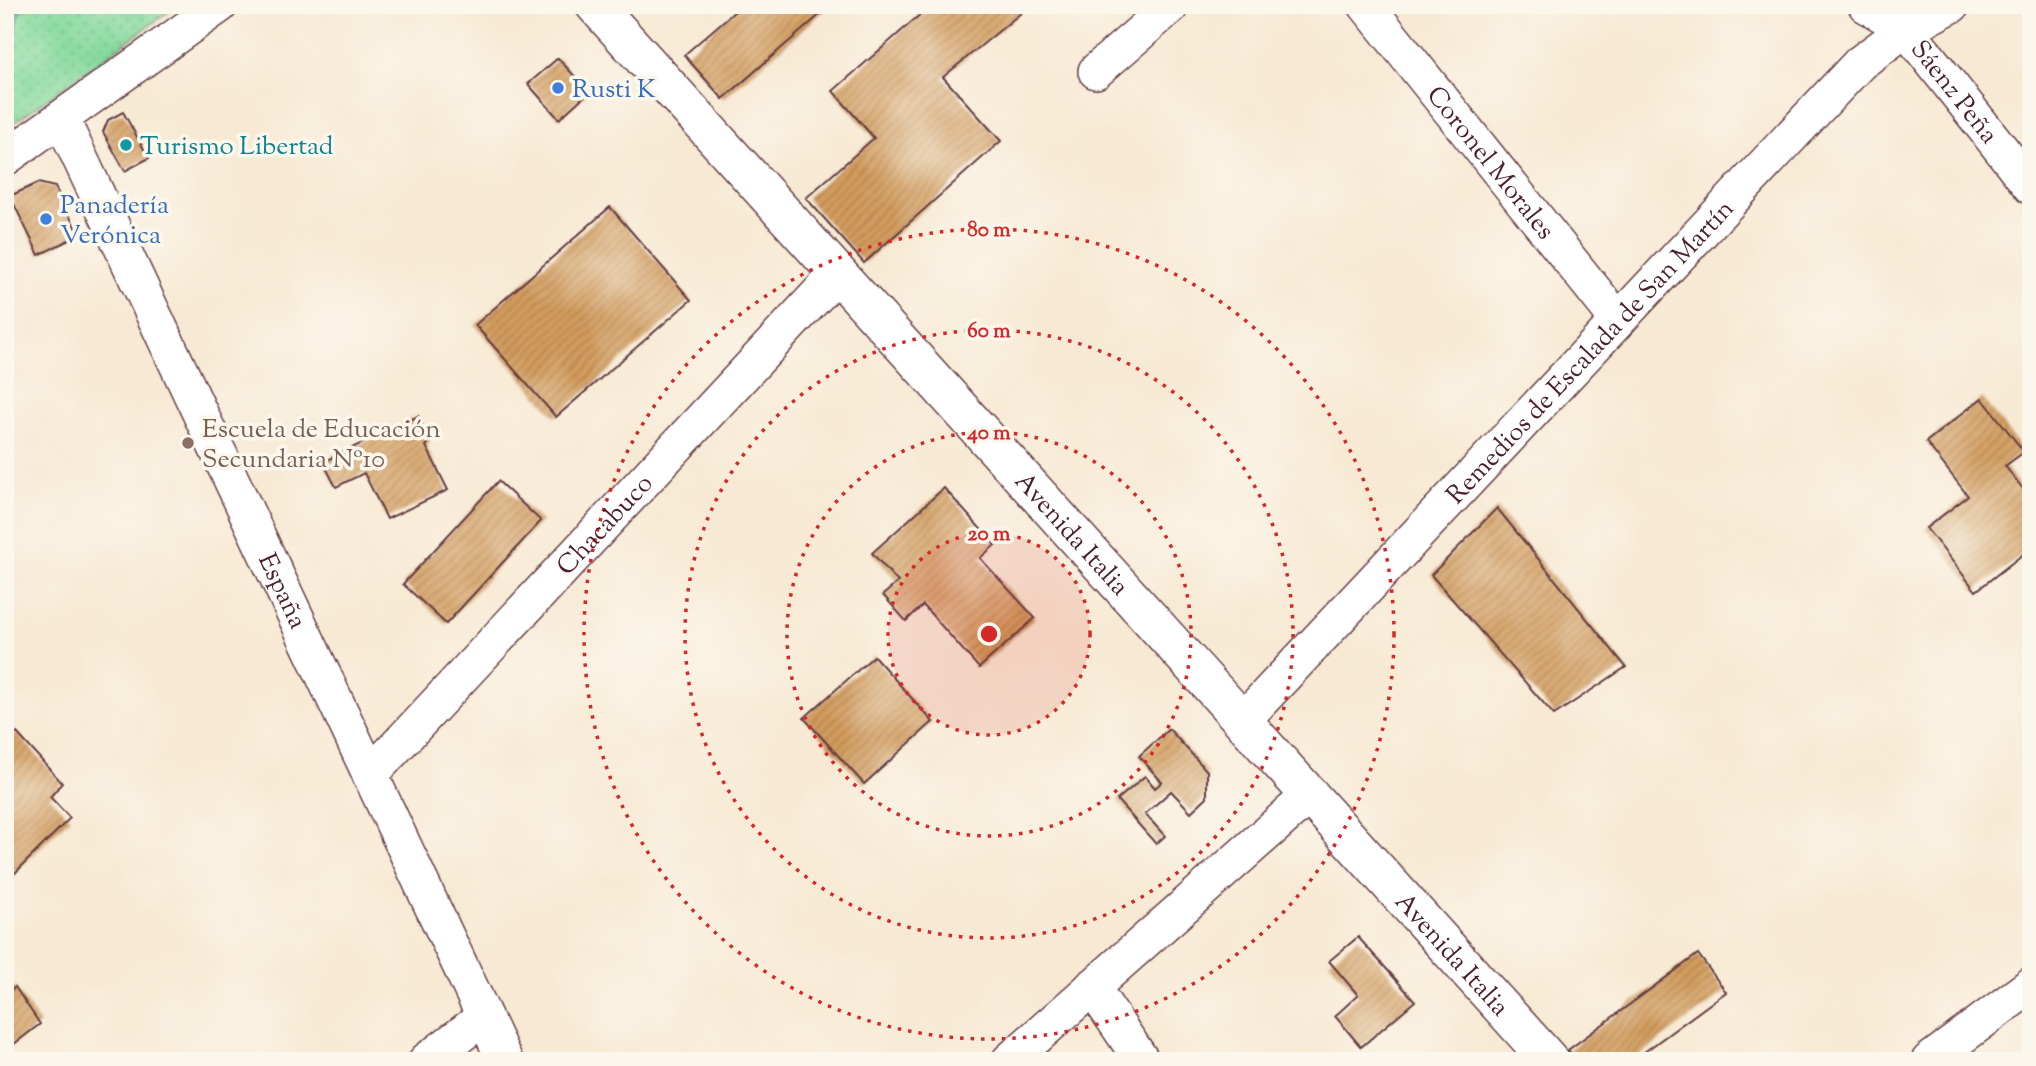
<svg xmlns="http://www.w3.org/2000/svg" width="2036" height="1066" font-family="'Sorts Mill Goudy',serif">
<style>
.park{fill:url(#park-dots);stroke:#667c64;stroke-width:2}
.water{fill:url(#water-waves);stroke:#4e6d7c;stroke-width:2}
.building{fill:url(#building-hatch)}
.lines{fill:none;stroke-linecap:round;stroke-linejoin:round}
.street-casing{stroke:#643d44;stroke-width:38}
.secondary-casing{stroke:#643d44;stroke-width:41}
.street{stroke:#fff;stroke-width:35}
.secondary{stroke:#fff;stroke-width:38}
.ring{fill:none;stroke:#d62828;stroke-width:3.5;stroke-dasharray:3.5 7}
.shop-dot{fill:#3f7fe0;stroke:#fbf7ec;stroke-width:2.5}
.culture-dot{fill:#0f9aa8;stroke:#fbf7ec;stroke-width:2.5}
.education-dot{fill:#8d6e63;stroke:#fbf7ec;stroke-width:2.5}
.labels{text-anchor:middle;stroke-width:7;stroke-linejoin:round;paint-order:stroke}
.shop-label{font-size:26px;fill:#366cbe;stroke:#fbf7ec;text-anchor:start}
.street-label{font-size:26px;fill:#4a1f2b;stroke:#fbf7ec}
.culture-label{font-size:26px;fill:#0d838f;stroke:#fbf7ec;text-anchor:start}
.education-label{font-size:26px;fill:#785e54;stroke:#fbf7ec;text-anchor:start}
.centre{fill:#d62828;stroke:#fbf7ec;stroke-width:3.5}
.ring-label{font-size:21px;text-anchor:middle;font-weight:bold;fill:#d62828;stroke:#fbf7ec;stroke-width:7;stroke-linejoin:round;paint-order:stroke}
</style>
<defs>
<pattern id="park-dots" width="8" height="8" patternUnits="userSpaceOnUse" patternTransform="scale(1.75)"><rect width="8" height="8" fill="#83d99c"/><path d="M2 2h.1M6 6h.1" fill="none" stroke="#73ba87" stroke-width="1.8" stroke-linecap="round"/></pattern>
<pattern id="water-waves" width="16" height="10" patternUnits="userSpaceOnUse" patternTransform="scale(1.75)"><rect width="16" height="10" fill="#51bbce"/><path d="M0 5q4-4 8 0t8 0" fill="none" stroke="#4597a7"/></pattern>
<pattern id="building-hatch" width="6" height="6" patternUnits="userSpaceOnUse" patternTransform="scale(1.75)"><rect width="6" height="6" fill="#d39c5d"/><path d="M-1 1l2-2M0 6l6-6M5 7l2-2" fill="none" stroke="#ad7f4d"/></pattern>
</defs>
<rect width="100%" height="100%" fill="#fbf7ec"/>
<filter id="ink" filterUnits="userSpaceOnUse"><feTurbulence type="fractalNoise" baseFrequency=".0143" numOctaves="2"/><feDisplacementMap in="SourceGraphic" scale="14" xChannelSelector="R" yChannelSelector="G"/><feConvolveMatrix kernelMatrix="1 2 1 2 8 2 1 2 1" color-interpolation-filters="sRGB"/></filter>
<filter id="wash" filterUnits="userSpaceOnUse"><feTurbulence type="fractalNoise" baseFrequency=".00686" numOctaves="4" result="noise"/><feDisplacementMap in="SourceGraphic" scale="28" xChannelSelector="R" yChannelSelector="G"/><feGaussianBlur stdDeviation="1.57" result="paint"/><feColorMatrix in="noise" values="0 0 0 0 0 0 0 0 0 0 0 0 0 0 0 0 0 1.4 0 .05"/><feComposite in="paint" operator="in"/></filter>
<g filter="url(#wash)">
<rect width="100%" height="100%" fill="#f7e9d3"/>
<polygon class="park" points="5,5 178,5 5,129"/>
<polygon class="water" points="5,5 19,5 21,9 13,36 5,32"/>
<g id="blocks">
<g class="building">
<polygon points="742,5 831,5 723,99 684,55"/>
<polygon points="931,5 1026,5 1027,8 943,77 1001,141 864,263 806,198 874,138 833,91"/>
<polygon points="558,58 589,92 559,119 528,84"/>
<polygon points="123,112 149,158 125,171 103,132 108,120"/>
<polygon points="38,183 55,187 79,235 39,255 10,196"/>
<polygon points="610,207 691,300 556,417 475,325"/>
<polygon points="1982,398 2024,452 2005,466 2031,499 2031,548 1976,591 1926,528 1968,496 1926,442"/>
<polygon points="418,416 430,442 426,446 448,490 387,519 364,473 336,487 323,462"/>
<polygon points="498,481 541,521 446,624 403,584"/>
<polygon points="944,488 995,545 980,558 1035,618 979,668 923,605 906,621 883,595 898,582 872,553"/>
<polygon points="1497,508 1626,667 1554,715 1431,575"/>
<polygon points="874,656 933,722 864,784 804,718"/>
<polygon points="1169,729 1207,771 1207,797 1191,812 1171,791 1145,814 1165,836 1156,844 1117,800 1145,776 1155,788 1162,782 1139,756"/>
<polygon points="17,733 62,783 50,797 70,818 5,883 5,742"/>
<polygon points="1358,937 1415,1001 1361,1047 1335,1016 1358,995 1329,961"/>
<polygon points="1698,954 1726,992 1632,1061 1577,1061 1568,1050"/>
<polygon points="15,987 40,1024 5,1051 5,994"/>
</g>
</g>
</g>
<g filter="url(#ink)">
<use href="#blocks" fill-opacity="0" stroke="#643d44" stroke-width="2"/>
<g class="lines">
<g class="street-casing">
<g id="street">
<path id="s1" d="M1366,5L1617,319"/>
<path id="s2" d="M1866,5L1906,29L2031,187"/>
<polyline points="1096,71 1172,5"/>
<path id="s3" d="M62,120L505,1061"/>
<polyline points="5,158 220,5"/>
<path id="s4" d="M1243,720L1860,63L1906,29L1952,5"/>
<path id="s5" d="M370,775L838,273"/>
<polyline points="1092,987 1142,1061"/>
<polyline points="426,1061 484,1017"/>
<polyline points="1009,1061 1310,795"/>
<polyline points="1929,1061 2031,985"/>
</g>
</g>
<g class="secondary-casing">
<g id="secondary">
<path id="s6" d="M595,5L1550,1061"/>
</g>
</g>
<use href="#street" class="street"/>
<use href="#secondary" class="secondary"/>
</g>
</g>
<circle cx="989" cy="634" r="101" fill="#d62828" fill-opacity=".12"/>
<g class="ring">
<circle cx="989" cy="634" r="101"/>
<circle cx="989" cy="634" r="202"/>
<circle cx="989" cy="634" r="304"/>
<circle cx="989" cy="634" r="405"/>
</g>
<g class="shop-dot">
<circle cx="558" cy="88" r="7"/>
<circle cx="46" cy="219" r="7"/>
</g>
<circle class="culture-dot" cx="126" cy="145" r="7"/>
<circle class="education-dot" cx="188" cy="443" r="7"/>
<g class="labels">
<g class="shop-label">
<text x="572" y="97">Rusti K</text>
<text x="60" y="213">Panadería<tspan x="60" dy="30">Verónica</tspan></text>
</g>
<g class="street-label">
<text dy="9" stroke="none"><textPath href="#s2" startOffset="126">Sáenz Peña</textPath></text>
<text dy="9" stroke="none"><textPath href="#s1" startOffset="201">Coronel Morales</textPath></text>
<text dy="9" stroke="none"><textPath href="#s4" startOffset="506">Remedios de Escalada de San Martín</textPath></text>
<text dy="9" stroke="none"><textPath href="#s5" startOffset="343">Chacabuco</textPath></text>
<text dy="9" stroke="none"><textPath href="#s6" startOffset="712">Avenida Italia</textPath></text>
<text dy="9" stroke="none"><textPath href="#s3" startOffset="520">España</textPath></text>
<text dy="9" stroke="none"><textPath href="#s6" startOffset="1279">Avenida Italia</textPath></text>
</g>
<g class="culture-label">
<text x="140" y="154">Turismo Libertad</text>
</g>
<g class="education-label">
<text x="202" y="437">Escuela de Educación<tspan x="202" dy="30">Secundaria Nº10</tspan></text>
</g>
</g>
<circle cx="989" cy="634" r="10" class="centre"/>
<g class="ring-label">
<text x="989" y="236">80 m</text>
<text x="989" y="337">60 m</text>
<text x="989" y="439">40 m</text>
<text x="989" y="540">20 m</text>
</g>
<rect width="2036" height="1066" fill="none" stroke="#fbf7ec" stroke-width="28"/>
</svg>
